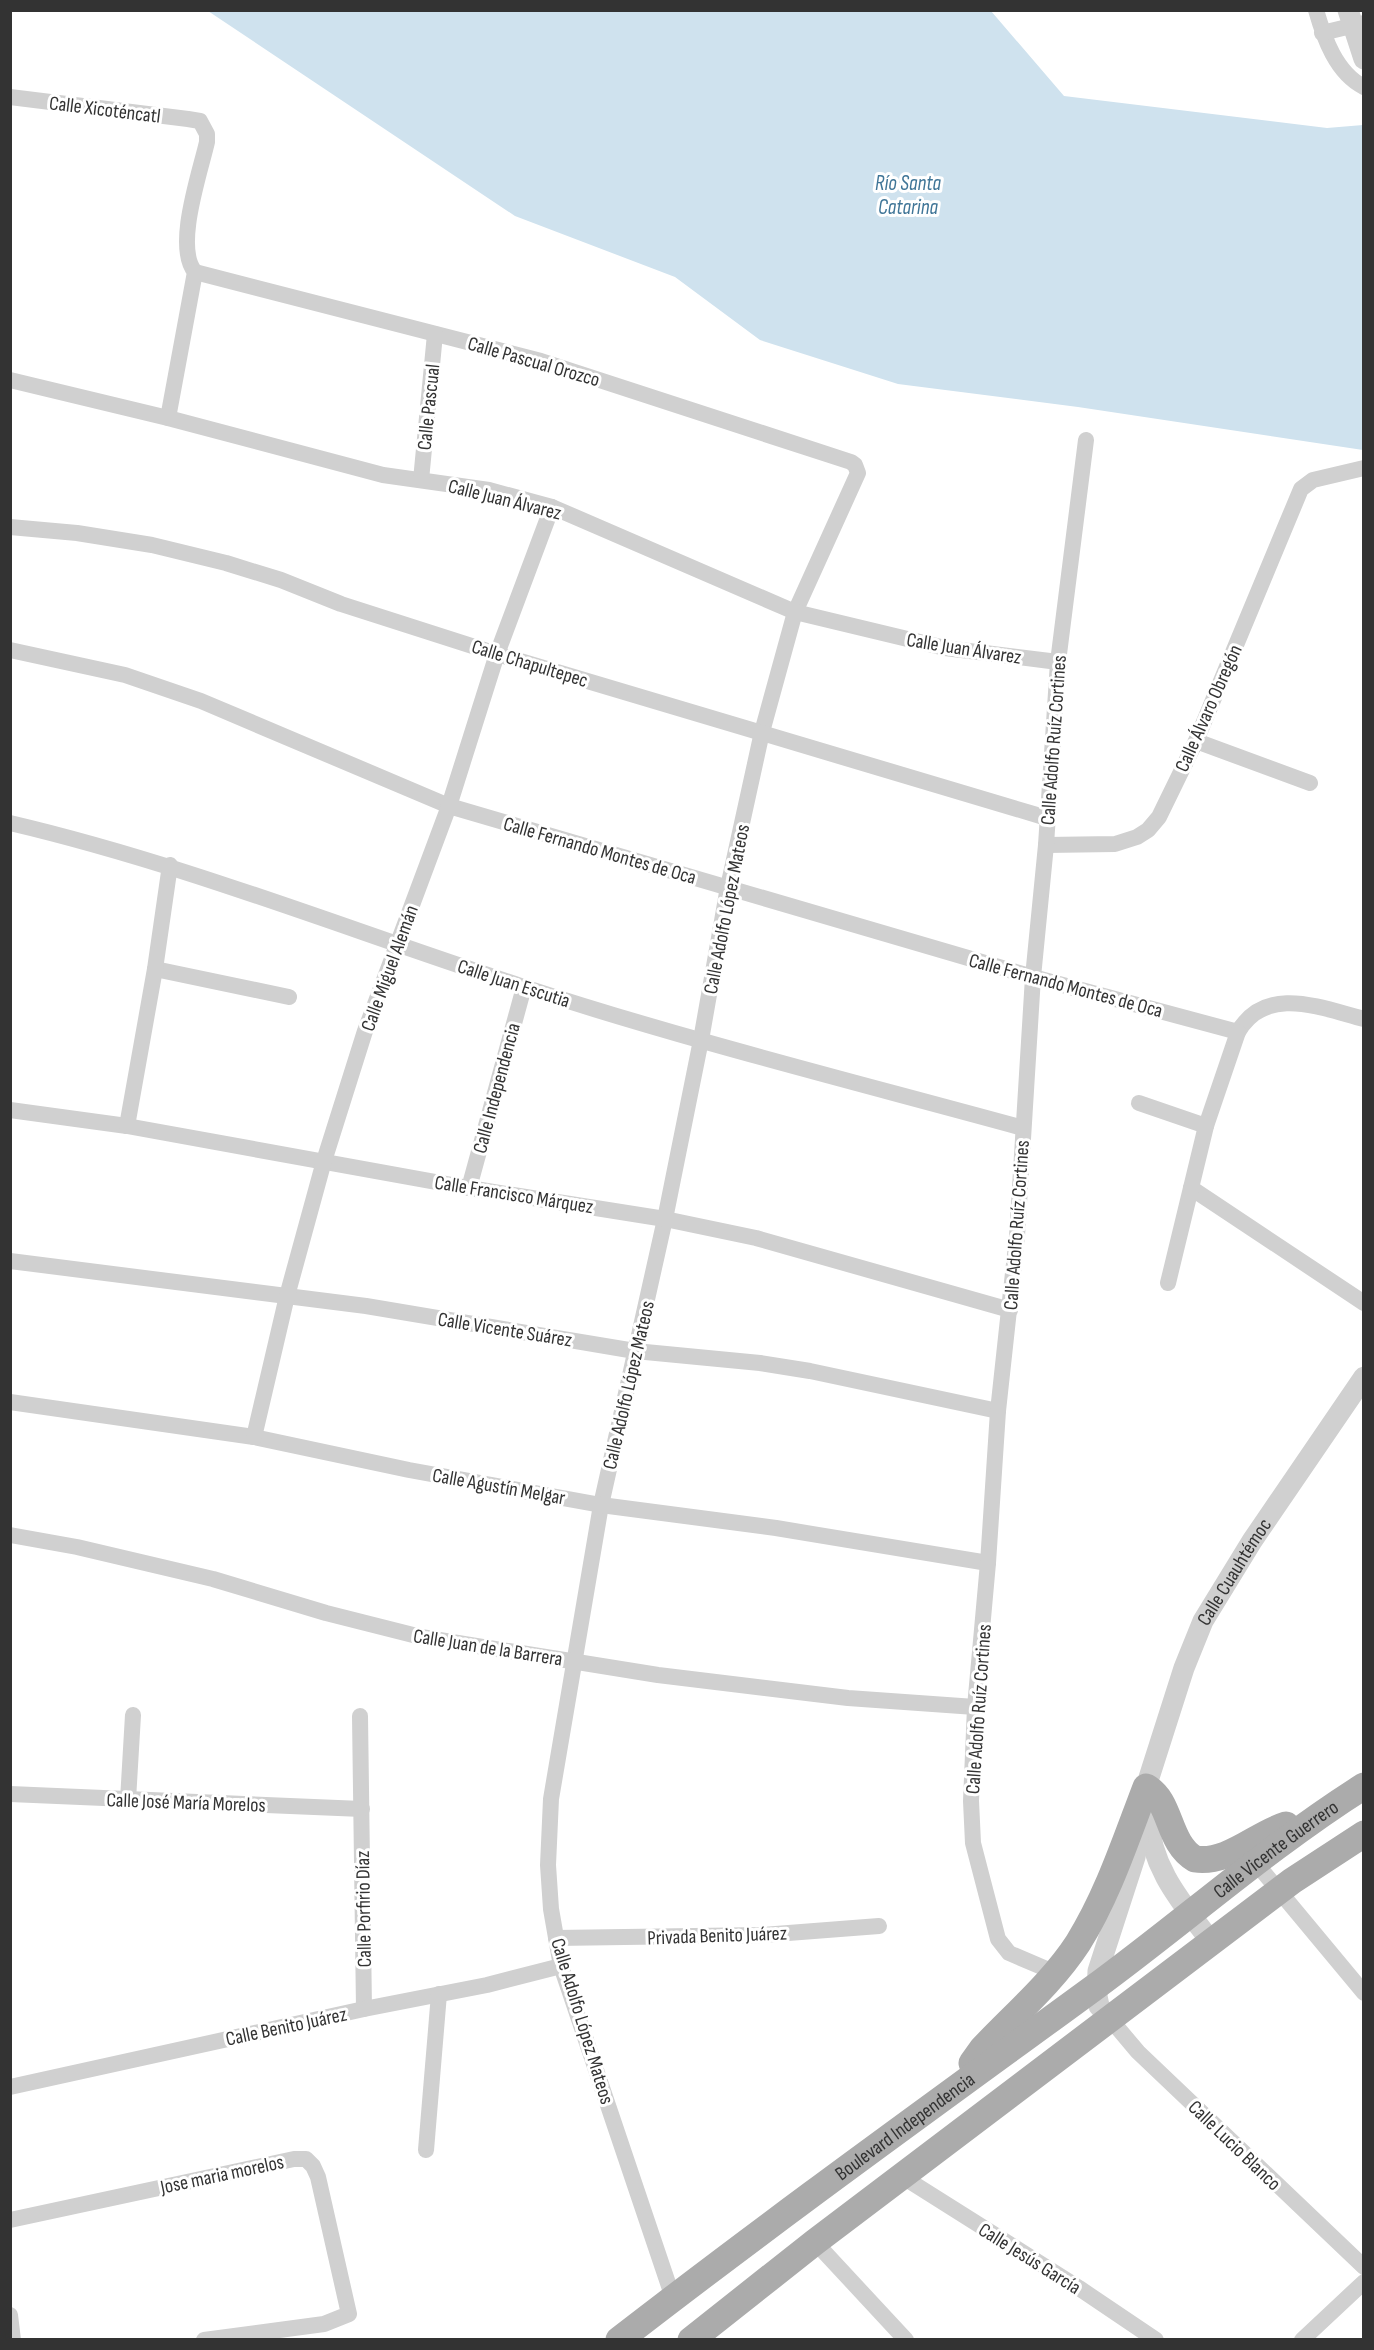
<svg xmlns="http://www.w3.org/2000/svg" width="1374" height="2350" font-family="'Sofia Sans Condensed',sans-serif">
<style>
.water{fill:#cfe2ee}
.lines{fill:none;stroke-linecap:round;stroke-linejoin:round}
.minor{stroke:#d0d0d0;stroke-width:16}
.tertiary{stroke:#d0d0d0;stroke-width:21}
.primary{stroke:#ababab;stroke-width:27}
.tertiary-bridge{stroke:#d0d0d0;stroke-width:21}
.labels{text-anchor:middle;stroke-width:6;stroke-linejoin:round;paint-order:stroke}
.street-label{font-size:20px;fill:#333;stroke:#fff}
.water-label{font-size:21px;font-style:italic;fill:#3f7597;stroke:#fff}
</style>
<rect width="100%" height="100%" fill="#fff"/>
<polygon class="water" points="208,11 991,11 1064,96 1327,128 1363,125 1363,450 1078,407 898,384 760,340 675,277 515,216"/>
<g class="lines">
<g class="minor">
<path d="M1316,10C1324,38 1336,73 1364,87"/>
<polyline points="1322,33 1364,23"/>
<path d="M10,97L188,119L200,121L207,134V142C200,173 174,247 195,272L168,418"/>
<polyline points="195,272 541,361 851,462 855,465 858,473 795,612 762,732 728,887 701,1040 665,1219 601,1505 551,1799 548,1865 551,1909 561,1966 673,2298"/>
<polyline points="10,380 168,418 383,475 489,490 552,507 795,612 945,648 1058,662"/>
<polyline points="421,480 435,334"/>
<polyline points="10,527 77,533 152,545 226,563 281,580 341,604 497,654 1047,818"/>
<path d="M10,650L125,675L201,701L449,806L1033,977L1238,1032C1266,984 1321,1008 1364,1019"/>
<polyline points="1196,741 1310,783"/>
<path d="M10,823C185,864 351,931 521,986C686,1040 855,1082 1023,1128"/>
<polyline points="1046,845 1115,844 1137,837 1148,830 1159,817 1196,741 1301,489 1313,480 1364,468"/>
<polyline points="155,969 289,997"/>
<polyline points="1139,1103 1206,1126"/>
<polyline points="10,1110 127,1126 469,1188 665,1219 756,1238 1010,1310"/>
<polyline points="127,1126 155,969 170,865"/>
<polyline points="469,1188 524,987"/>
<polyline points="1191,1188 1364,1303"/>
<polyline points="10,1261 366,1306 635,1351 760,1363 810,1371 998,1411"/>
<polyline points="1168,1283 1206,1126 1238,1032"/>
<polyline points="10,1402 254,1437 409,1470 601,1505 776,1528 988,1563"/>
<polyline points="254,1437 287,1296 324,1161 365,1031 449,806 497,654 552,507"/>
<polyline points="10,1535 77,1547 213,1579 326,1613 421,1637 658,1675 848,1698 975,1707"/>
<polyline points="360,1716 364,2009"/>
<polyline points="10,1794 362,1809"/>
<polyline points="128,1800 133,1715"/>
<polyline points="1255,1862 1364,1993"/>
<polyline points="556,1938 762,1935 879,1926"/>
<polyline points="1056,1973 1009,1953 998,1939 973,1843 971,1801 975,1707 988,1563 998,1411 1017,1236 1033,977 1046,845 1058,662 1086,440"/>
<polyline points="1111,2020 1138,2052 1364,2267"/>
<polyline points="10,2087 364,2009 487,1985 561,1966"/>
<polyline points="426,2150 439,1994"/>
<polyline points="903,2177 1079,2288 1156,2340"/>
<polyline points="10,2220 294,2159 306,2159 313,2166 318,2177 349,2314 324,2324 204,2340"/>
<polyline points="815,2242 906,2340"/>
<polyline points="10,2315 13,2340"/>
<polyline points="1302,2340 1364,2282"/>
</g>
<g class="tertiary">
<path d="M1148,1817C1151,1869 1183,1904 1212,1943"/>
<path id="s1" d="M1111,2020L1099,2006L1097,1996L1098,1971L1135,1857L1146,1787L1184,1668L1203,1621L1252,1541L1364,1377"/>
</g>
<g class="primary">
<path d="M972,2063L982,2049C1014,2015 1052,1983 1078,1943C1108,1895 1126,1839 1146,1787C1172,1801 1167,1843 1195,1859C1228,1864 1256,1834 1286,1825"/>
<path id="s2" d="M619,2340C775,2219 935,2104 1095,1987C1185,1921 1269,1846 1364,1786"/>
<polyline points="691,2340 815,2242 1292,1881 1364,1834"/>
</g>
<polyline class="tertiary-bridge" points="1348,10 1364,59"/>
</g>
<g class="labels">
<g class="street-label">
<text transform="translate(105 109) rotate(7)" y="7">Calle Xicoténcatl</text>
<text transform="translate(534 361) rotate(16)" y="7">Calle Pascual Orozco</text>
<text transform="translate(428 407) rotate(-84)" y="7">Calle Pascual</text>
<text transform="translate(505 499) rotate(14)" y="7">Calle Juan Álvarez</text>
<text transform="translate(964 648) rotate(9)" y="7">Calle Juan Álvarez</text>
<text transform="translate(530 663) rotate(17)" y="7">Calle Chapultepec</text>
<text transform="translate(1208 708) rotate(-66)" y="7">Calle Álvaro Obregón</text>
<text transform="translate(1053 740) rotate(-86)" y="7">Calle Adolfo Ruíz Cortines</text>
<text transform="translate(600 850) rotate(16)" y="7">Calle Fernando Montes de Oca</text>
<text transform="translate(726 909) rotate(-79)" y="7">Calle Adolfo López Mateos</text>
<text transform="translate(389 968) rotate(-70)" y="7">Calle Miguel Alemán</text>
<text transform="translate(514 983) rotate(18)" y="7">Calle Juan Escutia</text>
<text transform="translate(1066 985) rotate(15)" y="7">Calle Fernando Montes de Oca</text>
<text transform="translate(496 1088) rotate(-75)" y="7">Calle Independencia</text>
<text transform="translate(514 1194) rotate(9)" y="7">Calle Francisco Márquez</text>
<text transform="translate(1016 1225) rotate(-86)" y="7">Calle Adolfo Ruíz Cortines</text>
<text transform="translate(505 1329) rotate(9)" y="7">Calle Vicente Suárez</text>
<text transform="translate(628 1385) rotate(-77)" y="7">Calle Adolfo López Mateos</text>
<text transform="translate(499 1486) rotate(10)" y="7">Calle Agustín Melgar</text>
<text dy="7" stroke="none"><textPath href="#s1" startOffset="478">Calle Cuauhtémoc</textPath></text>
<text transform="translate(488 1647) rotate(9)" y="7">Calle Juan de la Barrera</text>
<text transform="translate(978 1709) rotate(-86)" y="7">Calle Adolfo Ruíz Cortines</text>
<text transform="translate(186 1802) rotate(2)" y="7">Calle José María Morelos</text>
<text dy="7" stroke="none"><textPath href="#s2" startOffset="820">Calle Vicente Guerrero</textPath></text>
<text transform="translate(363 1909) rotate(-91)" y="7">Calle Porfirio Díaz</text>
<text transform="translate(717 1935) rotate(-2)" y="7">Privada Benito Juárez</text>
<text transform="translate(583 2021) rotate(73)" y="7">Calle Adolfo López Mateos</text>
<text transform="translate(286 2026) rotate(-12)" y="7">Calle Benito Juárez</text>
<text dy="7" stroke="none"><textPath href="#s2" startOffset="357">Boulevard Independencia</textPath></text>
<text transform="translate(1235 2145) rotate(44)" y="7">Calle Lucio Blanco</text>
<text transform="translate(222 2174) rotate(-12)" y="7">Jose maria morelos</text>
<text transform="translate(1030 2258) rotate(32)" y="7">Calle Jesús García</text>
</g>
<g class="water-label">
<text x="908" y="190">Río Santa<tspan x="908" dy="24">Catarina</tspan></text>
</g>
</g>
<rect width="1374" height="2350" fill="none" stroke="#333333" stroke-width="24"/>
</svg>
